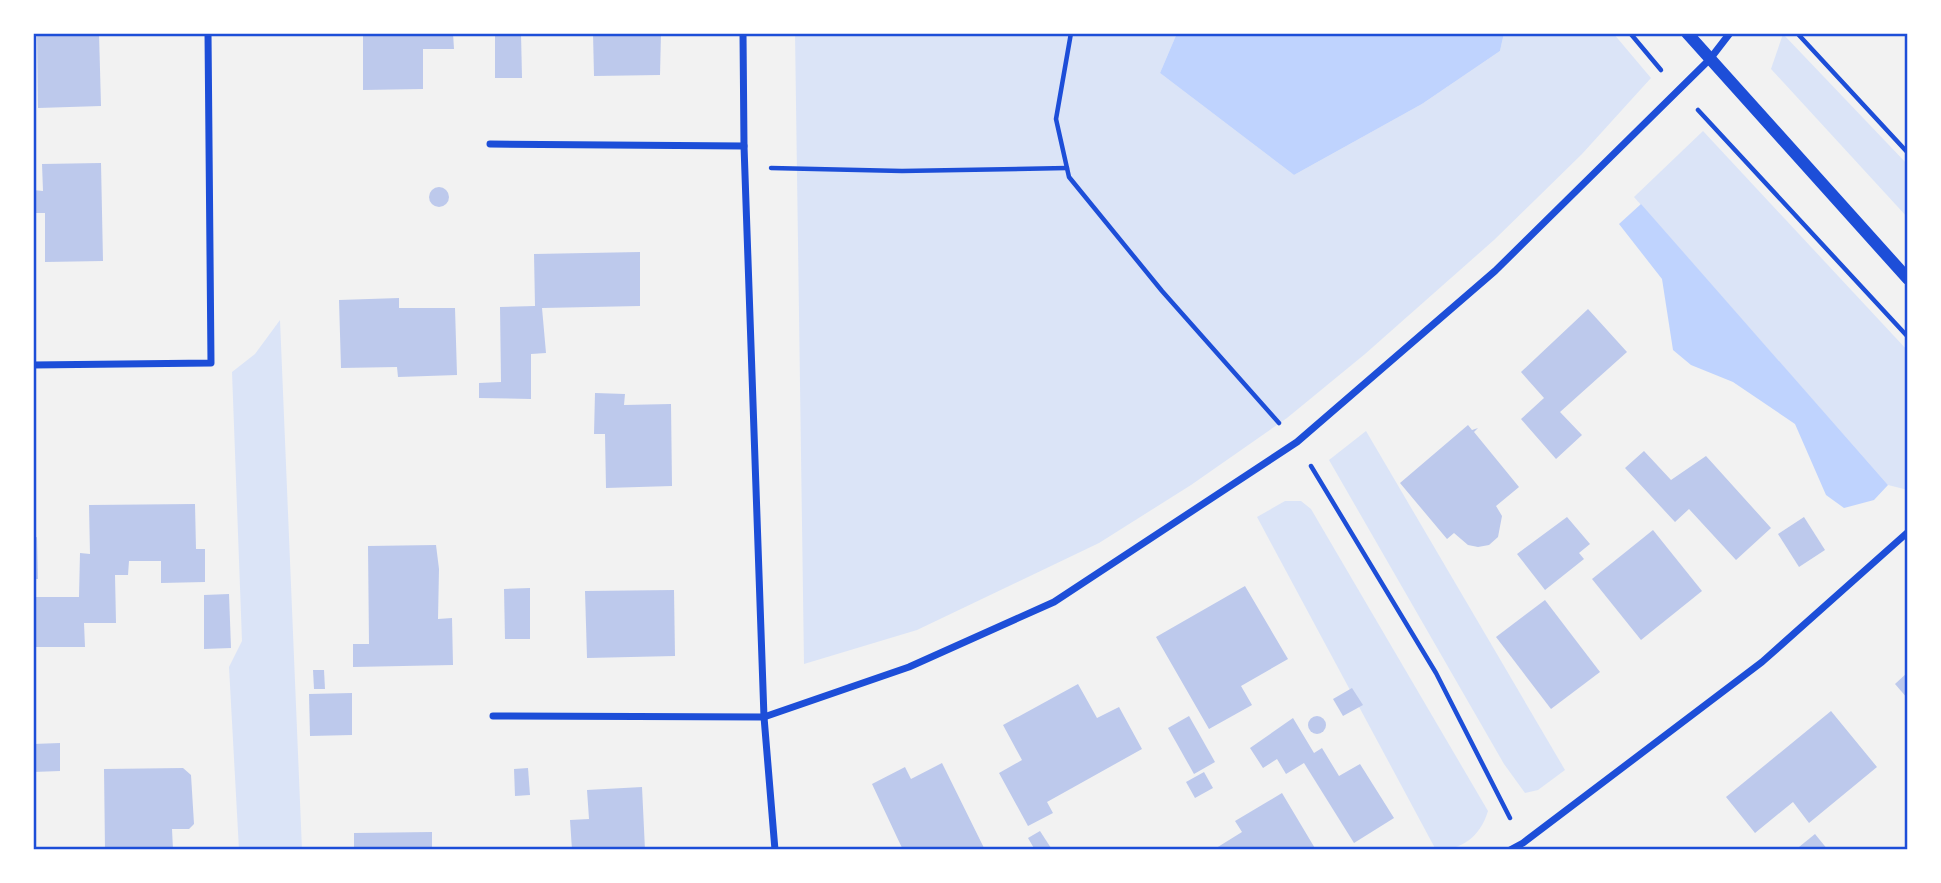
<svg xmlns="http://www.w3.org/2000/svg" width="1941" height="883" font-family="Literata,serif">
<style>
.green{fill:#dbe4f7}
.water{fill:#bfd3fe}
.building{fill:#bdc9ec}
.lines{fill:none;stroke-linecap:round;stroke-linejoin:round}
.path{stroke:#1d4ed8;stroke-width:4.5}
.minor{stroke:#1d4ed8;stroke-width:7}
.tertiary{stroke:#1d4ed8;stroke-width:12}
.neatline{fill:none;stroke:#1d4ed8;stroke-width:2.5}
</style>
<rect width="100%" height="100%" fill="#f2f2f2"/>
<g class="green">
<polygon points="795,33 1177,33 1160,73 1294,175 1422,104 1500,51 1504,33 1613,33 1651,78 1582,154 1494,240 1365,354 1287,418 1191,485 1099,543 917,630 804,664"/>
<polygon points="1783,34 1908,165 1908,218 1771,69"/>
<polygon points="1703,131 1908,351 1908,490 1888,485 1634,197"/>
<polygon points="280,320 302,850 239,850 229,667 242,641 232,372 255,354"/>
<polygon points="1366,431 1565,770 1538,790 1525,793 1504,764 1329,460"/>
<path d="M1285,501H1301L1311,509L1488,811C1480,837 1462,850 1436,850L1257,517Z"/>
</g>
<g class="water">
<polygon points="1177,33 1504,33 1500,51 1422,104 1294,175 1160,73"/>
<polygon points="1641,204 1888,485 1874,500 1844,508 1826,495 1795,424 1733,382 1691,365 1673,350 1662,279 1619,224"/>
</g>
<g class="building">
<polygon points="37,33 99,33 101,106 38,108"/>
<polygon points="363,33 453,33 454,49 423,49 423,89 363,90"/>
<polygon points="495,33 521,33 522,78 495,78"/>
<polygon points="593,33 661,33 660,75 594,76"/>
<polygon points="101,163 103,261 45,262 45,213 33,213 33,190 43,191 42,164"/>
<circle cx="439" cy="197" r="10"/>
<polygon points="640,252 640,306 542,308 546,353 531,354 531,399 479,398 479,383 501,382 500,307 535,306 534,254"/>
<polygon points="399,298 399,308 455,308 457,375 398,377 397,367 341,368 339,300"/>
<polygon points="1588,309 1627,352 1560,412 1582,435 1556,459 1521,419 1544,398 1521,372"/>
<polygon points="595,393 625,394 624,405 671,404 672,486 606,488 605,434 594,434"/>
<polygon points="1468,425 1472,430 1478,428 1474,432 1519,487 1496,506 1502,516 1498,537 1489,545 1478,547 1468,545 1454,533 1447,539 1400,483"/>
<polygon points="1644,451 1671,480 1706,456 1771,528 1736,560 1689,509 1675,522 1625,468"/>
<polygon points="195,504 196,549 205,549 205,582 161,583 161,561 129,561 128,575 115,575 116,623 84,623 85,647 36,647 35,597 79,597 80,553 90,554 89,505"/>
<polygon points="1567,517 1590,544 1579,553 1584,559 1545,590 1517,554"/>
<polygon points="1804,517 1825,550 1799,567 1778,534"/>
<polygon points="1653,530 1702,591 1641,640 1592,579"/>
<polygon points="37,537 38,579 33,579 33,538"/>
<polygon points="436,545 439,569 438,619 452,618 453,665 353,667 353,644 369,644 368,546"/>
<polygon points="1245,586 1288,659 1241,686 1252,705 1209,729 1156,637"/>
<polygon points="530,588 530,639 505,639 504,589"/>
<polygon points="674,590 675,656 587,658 585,591"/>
<polygon points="229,594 231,648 204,649 204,595"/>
<polygon points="1545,600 1600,672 1551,709 1496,637"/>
<polygon points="313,670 324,670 325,689 314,689"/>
<polygon points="1908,672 1908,699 1895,684"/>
<polygon points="1078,684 1097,718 1119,707 1142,749 1047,802 1053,813 1028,826 999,773 1022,760 1003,725"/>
<polygon points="1352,688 1363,705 1343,716 1333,699"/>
<polygon points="352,693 352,735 310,736 309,694"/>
<polygon points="1831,711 1877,767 1809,823 1793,802 1755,833 1726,797"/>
<circle cx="1317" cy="725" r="9"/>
<polygon points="1189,716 1215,762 1194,774 1168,728"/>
<polygon points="1293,718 1314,753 1322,748 1339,776 1360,764 1394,818 1354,843 1304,763 1286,774 1277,759 1263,768 1250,748"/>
<polygon points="60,743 60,771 33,772 33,744"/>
<polygon points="942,763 985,850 903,850 872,784 905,767 911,779"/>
<polygon points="183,768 191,775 194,824 189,829 172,829 173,850 105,850 104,769"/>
<polygon points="528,768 530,795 515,796 514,769"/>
<polygon points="1204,772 1213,788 1195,798 1186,782"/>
<polygon points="642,787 645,850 572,850 570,820 589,819 587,790"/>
<polygon points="1282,793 1316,850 1213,850 1242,832 1235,821"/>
<polygon points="1040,831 1051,848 1048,850 1035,850 1028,838"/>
<polygon points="432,832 432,850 354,850 354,833"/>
<polygon points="1815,834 1828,850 1801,850 1799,847"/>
</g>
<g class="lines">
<g class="path">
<polyline points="1071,33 1056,119 1069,177 1162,291 1279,423"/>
<polyline points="1630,33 1661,70"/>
<polyline points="1797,33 1908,153"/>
<polyline points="1698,110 1908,337"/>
<polyline points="771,168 902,171 1067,168"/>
<polyline points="1311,466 1436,673 1510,818"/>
</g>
<g class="minor">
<polyline points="743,33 744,146 764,717 775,850"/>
<polyline points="490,144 744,146"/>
<polyline points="33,365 211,363 208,33"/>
<polyline points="493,716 764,717 909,667 1054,602 1297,442 1495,271 1710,59 1730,33"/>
<polyline points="1510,850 1523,843 1762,662 1908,532"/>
</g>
<polyline class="tertiary" points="1687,33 1908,279"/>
</g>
<rect width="1941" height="883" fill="none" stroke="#ffffff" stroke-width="70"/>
<rect x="35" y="35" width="1871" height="813" class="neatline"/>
</svg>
